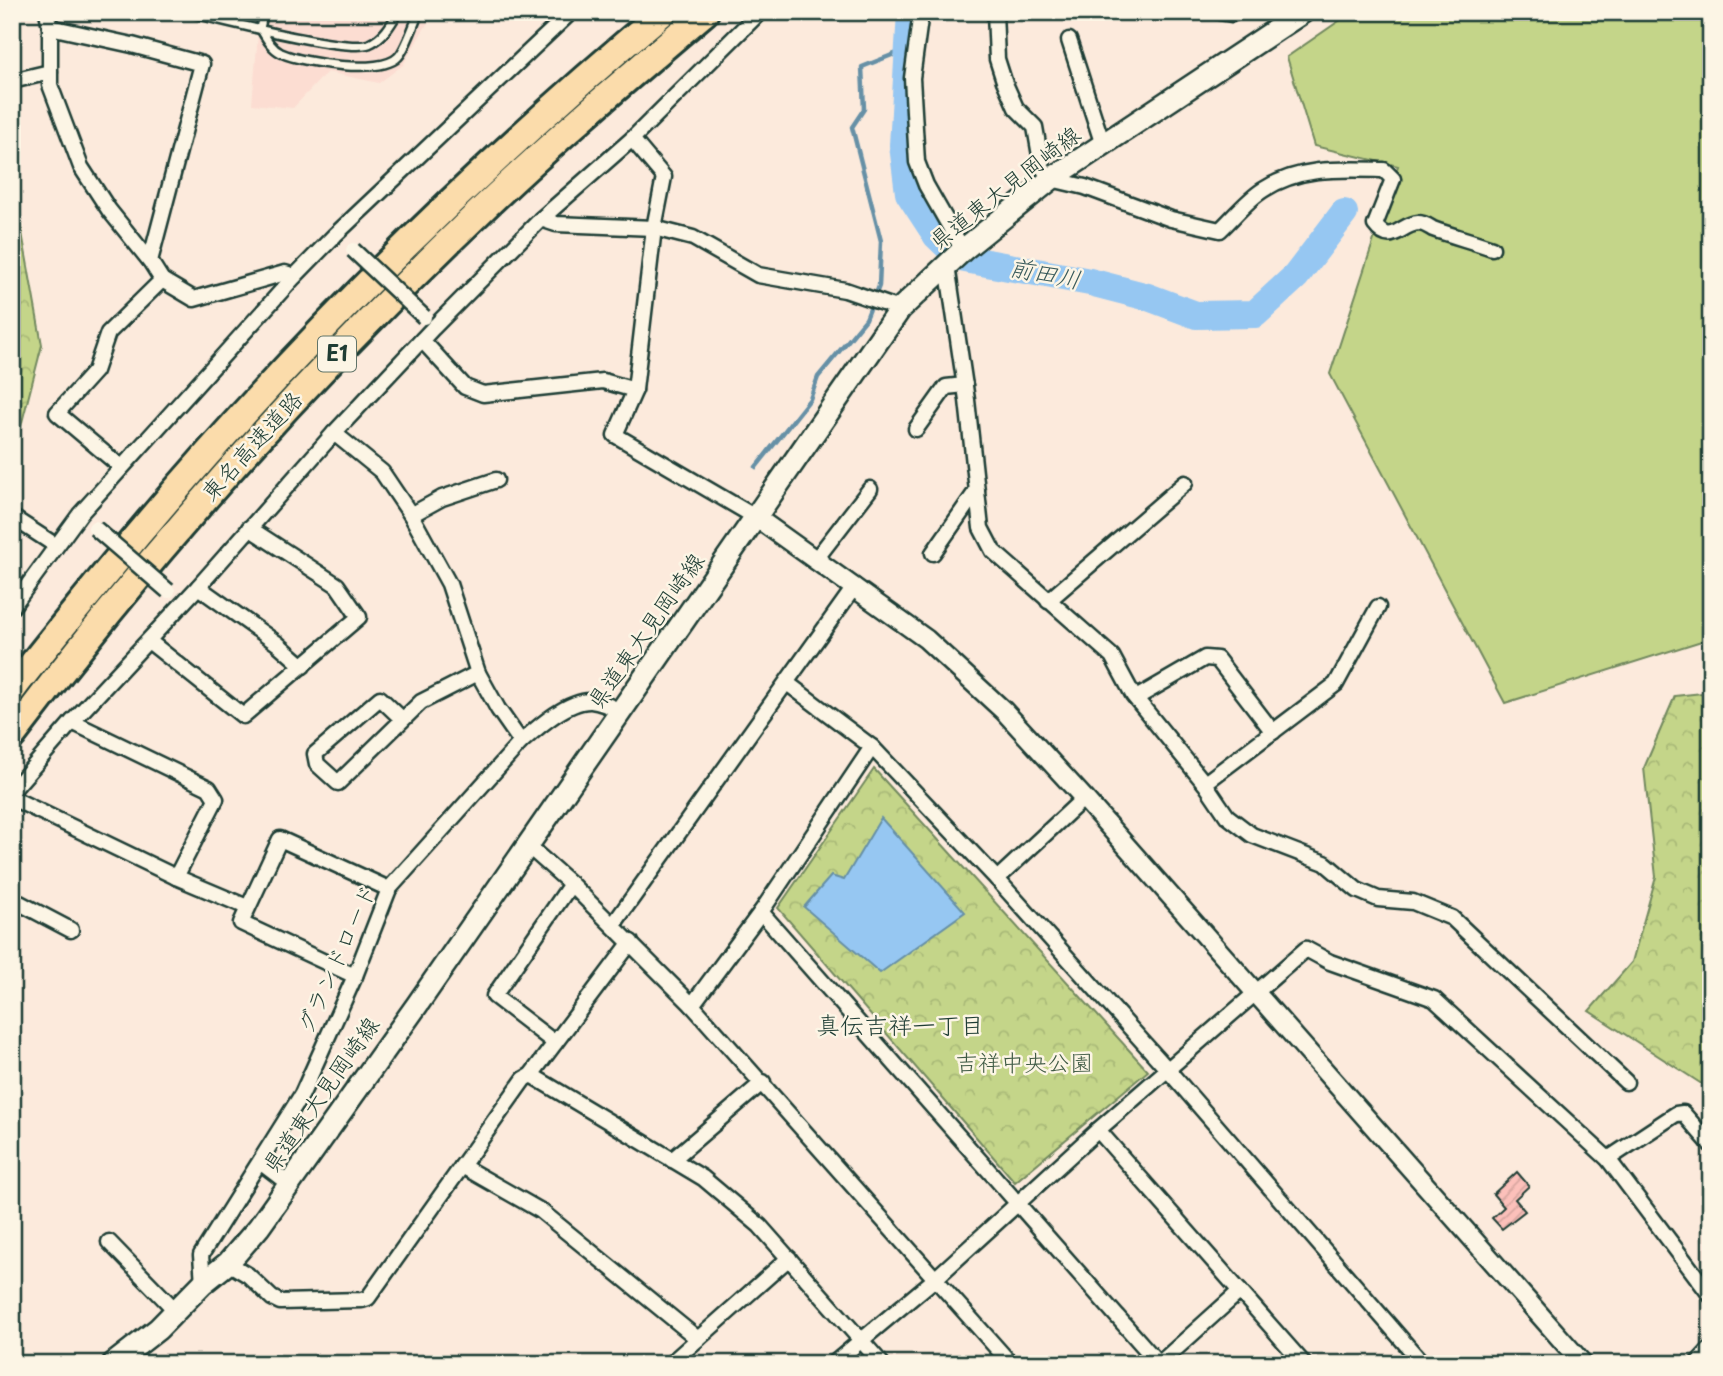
<svg xmlns="http://www.w3.org/2000/svg" width="1723" height="1376" font-family="'Playpen Sans','Klee One',sans-serif">
<style>
.built{fill:#fcddd2}
.forest{fill:url(#forest-crowns);stroke:#72895e;stroke-width:2}
.garden{fill:#c4d589;stroke:#72895e;stroke-width:2}
.water{fill:#96c7f2;stroke:#6690a6;stroke-width:2}
.lines{fill:none;stroke-linecap:round;stroke-linejoin:round}
.stream{stroke:#6690a6;stroke-width:4.5}
.river{stroke:#96c7f2;stroke-width:28}
.building{fill:url(#building-hatch);stroke:#1f3d34;stroke-width:2}
.service-casing{stroke:#1f3d34;stroke-width:12}
.minor-casing{stroke:#1f3d34;stroke-width:19}
.tertiary-casing{stroke:#1f3d34;stroke-width:23}
.secondary-casing{stroke:#1f3d34;stroke-width:26}
.motorway-casing{stroke:#1f3d34;stroke-width:32}
.service{stroke:#fcf5e5;stroke-width:7}
.minor{stroke:#fcf5e5;stroke-width:14}
.tertiary{stroke:#fcf5e5;stroke-width:18}
.secondary{stroke:#fcf5e5;stroke-width:21}
.motorway{stroke:#fbdcab;stroke-width:26}
.minor-bridge-casing{stroke:#1f3d34;stroke-width:19;stroke-linecap:butt}
.minor-bridge{stroke:#fcf5e5;stroke-width:14}
.labels{text-anchor:middle;stroke-width:5;stroke-linejoin:round;paint-order:stroke}
.shield{fill:#fcf5e5;stroke:#617469;stroke-width:2}
.shield-label{font-size:21px;font-weight:bold;fill:#1f3d34}
.street-label{font-size:23px;fill:#1f3d34;stroke:#fcf5e5}
.park-label{font-size:23px;fill:#405b45;stroke:#fcf5e5}
.water-label{font-size:24px;font-style:italic;fill:#37595a;stroke:#fcf5e5}
.neighbourhood-label{font-size:24px;fill:#1f3d34;stroke:#fcf5e5}
</style>
<defs>
<pattern id="forest-crowns" width="20" height="18" patternUnits="userSpaceOnUse" patternTransform="scale(1.75)"><rect width="20" height="18" fill="#c4d589"/><path d="M2 6a3 3 0 1 1 6 0M12 15a3 3 0 1 1 6 0" fill="none" stroke="#a8b877"/></pattern>
<pattern id="building-hatch" width="6" height="6" patternUnits="userSpaceOnUse" patternTransform="scale(1.75)"><rect width="6" height="6" fill="#fcc0ba"/><path d="M-1 1l2-2M0 6l6-6M5 7l2-2" fill="none" stroke="#d8a6a0"/></pattern>
</defs>
<rect width="100%" height="100%" fill="#fceadc"/>
<filter id="ink" filterUnits="userSpaceOnUse"><feTurbulence type="fractalNoise" baseFrequency=".0143" numOctaves="2"/><feDisplacementMap in="SourceGraphic" scale="14" xChannelSelector="R" yChannelSelector="G"/><feConvolveMatrix kernelMatrix="1 2 1 2 8 2 1 2 1" color-interpolation-filters="sRGB"/></filter>
<g filter="url(#ink)">
<polygon class="built" points="171,12 434,12 403,65 379,83 327,72 293,108 252,104 258,34"/>
<g class="forest">
<polygon points="12,199 16,199 42,345 20,430 12,432"/>
<polygon points="1711,692 1711,1090 1589,1011 1632,962 1656,877 1644,768 1675,696"/>
<polygon points="874,769 1148,1071 1015,1182 778,908"/>
</g>
<polygon class="garden" points="1352,12 1711,12 1711,638 1505,703 1330,374 1398,166 1314,146 1287,57"/>
<polygon class="water" points="881,818 965,912 880,973 804,907 831,876 844,880"/>
<g class="lines">
<polyline class="stream" points="756,467 810,399 818,377 866,319 879,286 881,241 852,127 864,109 862,67 907,49"/>
<polyline class="river" points="911,12 903,145 909,193 937,236 960,258 1090,282 1148,297 1196,315 1255,314 1296,276 1344,213"/>
</g>
<polygon class="building" points="1517,1172 1529,1186 1515,1199 1525,1211 1502,1229 1492,1218 1504,1207 1493,1194"/>
<g class="lines">
<g class="service-casing">
<g id="service">
<path d="M186,12C218,19 345,53 369,44C383,38 391,25 398,12"/>
<path d="M264,12L260,28C266,38 271,48 281,53C303,63 381,75 398,57C406,49 414,24 419,12"/>
</g>
</g>
<g class="minor-casing">
<g id="minor">
<polyline points="47,12 50,27 50,85 81,167 109,210 150,261 162,280 194,299 285,273 295,276 335,235 571,12"/>
<polyline points="921,12 912,78 917,162 926,185 963,250"/>
<path d="M995,12L997,59L1004,81L1016,108L1035,127L1042,167L1051,179L1085,187L1171,219L1220,230C1234,217 1247,200 1263,190C1300,166 1341,169 1384,170L1393,179L1375,225C1391,247 1401,224 1418,223C1424,223 1428,226 1433,229C1453,236 1472,241 1492,248"/>
<polyline points="1219,12 1231,14 1232,12"/>
<polyline points="50,27 132,45 202,64 150,261"/>
<polyline points="1069,40 1103,145"/>
<polyline points="12,81 50,72"/>
<polyline points="632,139 664,177 654,228 635,390 615,435 757,518"/>
<polyline points="541,219 556,224 654,228 693,238 758,275 845,290 900,309"/>
<polyline points="947,265 967,400 981,528 993,551 1112,656 1133,695 1206,785 1227,816 1252,835 1325,863 1357,890 1378,899 1413,902 1452,918 1626,1082"/>
<polyline points="422,340 465,387 483,394 603,381 635,390"/>
<polyline points="916,429 946,387 965,385"/>
<polyline points="334,433 382,472 411,515 449,584 478,673 498,709 521,742"/>
<polyline points="121,467 57,413 95,371 108,333 162,280"/>
<polyline points="411,515 442,498 496,480"/>
<polyline points="12,517 55,545"/>
<polyline points="933,553 977,490"/>
<polyline points="816,559 870,489"/>
<polyline points="198,587 278,644 303,666"/>
<polyline points="1048,601 1185,483"/>
<polyline points="12,607 80,514 295,276"/>
<polyline points="150,642 243,716 359,617 337,585 249,528"/>
<polyline points="787,683 872,747 997,879 1168,1070 1423,1364"/>
<polyline points="1136,698 1205,658 1217,659 1273,732"/>
<polyline points="402,719 380,698 315,754 317,764 338,783 421,702 478,673"/>
<polyline points="72,722 209,788 216,799 176,877"/>
<polyline points="1205,783 1336,684 1378,607"/>
<polyline points="12,791 72,722 198,587 334,433 433,328 541,219 632,139 760,12"/>
<polyline points="12,798 176,877 247,907"/>
<polyline points="527,845 571,884 692,1005 1011,1364"/>
<polyline points="997,879 1084,798"/>
<polyline points="12,899 71,930"/>
<polyline points="761,912 1159,1364"/>
<polyline points="613,925 855,586"/>
<polyline points="355,976 241,923 280,839 389,889"/>
<polyline points="692,1005 761,912 872,747"/>
<polyline points="555,1043 494,996 571,884"/>
<polyline points="531,1075 703,1178 760,1226 882,1364"/>
<polyline points="1098,1130 1304,1364"/>
<polyline points="1608,1159 1676,1114 1683,1113 1711,1145"/>
<polyline points="672,1160 763,1082"/>
<polyline points="260,1162 290,1185"/>
<polyline points="462,1166 541,1211 698,1339"/>
<polyline points="109,1242 176,1311"/>
<polyline points="228,1263 248,1275 272,1298 280,1302 362,1300 368,1298 524,1079 531,1075 631,942"/>
<path d="M203,1283L201,1255L302,1094L355,976L389,889L521,742C537,728 568,700 591,701C602,702 612,707 622,712"/>
<polyline points="670,1364 789,1258"/>
<polyline points="833,1364 936,1278 1098,1130 1306,949 1330,962 1434,999 1608,1159 1711,1296"/>
<polyline points="1159,1364 1240,1291"/>
</g>
</g>
<g class="tertiary-casing">
<g id="tertiary">
<polyline points="757,518 926,639 1004,711 1084,798 1583,1364"/>
<polyline points="1699,1364 1711,1351"/>
</g>
</g>
<g class="secondary-casing">
<polyline id="secondary" points="113,1364 158,1329 203,1283 228,1263 259,1227 417,1005 900,309 963,250 1051,179 1303,12"/>
</g>
<g class="motorway-casing">
<g id="motorway">
<path d="M12,690C41,652 71,616 101,579C270,372 458,184 663,12"/>
<path d="M12,736C150,553 302,382 468,223C544,149 624,81 705,12"/>
</g>
</g>
<use href="#service" class="service"/>
<use href="#minor" class="minor"/>
<use href="#tertiary" class="tertiary"/>
<use href="#secondary" class="secondary"/>
<use href="#motorway" class="motorway"/>
<g class="minor-bridge-casing">
<g id="minor-bridge">
<polyline points="353,250 424,317"/>
<polyline points="95,528 168,591"/>
</g>
</g>
<use href="#minor-bridge" class="minor-bridge"/>
</g>
</g>
<g class="labels">
<rect class="shield" x="318" y="336.5" width="38" height="35" rx="5"/>
<g class="shield-label">
<text x="337" y="361">E1</text>
</g>
<g class="street-label">
<text transform="translate(1005 188) rotate(-38)" y="8">県道東大見岡崎線</text>
<text transform="translate(252 446) rotate(-48)" y="8">東名高速道路</text>
<text transform="translate(646 631) rotate(-55)" y="8">県道東大見岡崎線</text>
<text transform="translate(337 959) rotate(-66)" y="8">グランドロード</text>
<text transform="translate(321 1095) rotate(-55)" y="8">県道東大見岡崎線</text>
</g>
<g class="park-label">
<text x="1024" y="1071">吉祥中央公園</text>
</g>
<g class="water-label">
<text transform="translate(1045 274) rotate(11)" y="8">前田川</text>
</g>
<g class="neighbourhood-label">
<text x="900" y="1034">真伝吉祥一丁目</text>
</g>
</g>
<rect width="1723" height="1376" fill="none" stroke="#fcf5e5" stroke-width="42"/>
<rect x="21" y="21" width="1681" height="1334" fill="none" stroke="#1f3d34" stroke-width="2.5" filter="url(#ink)"/>
</svg>
